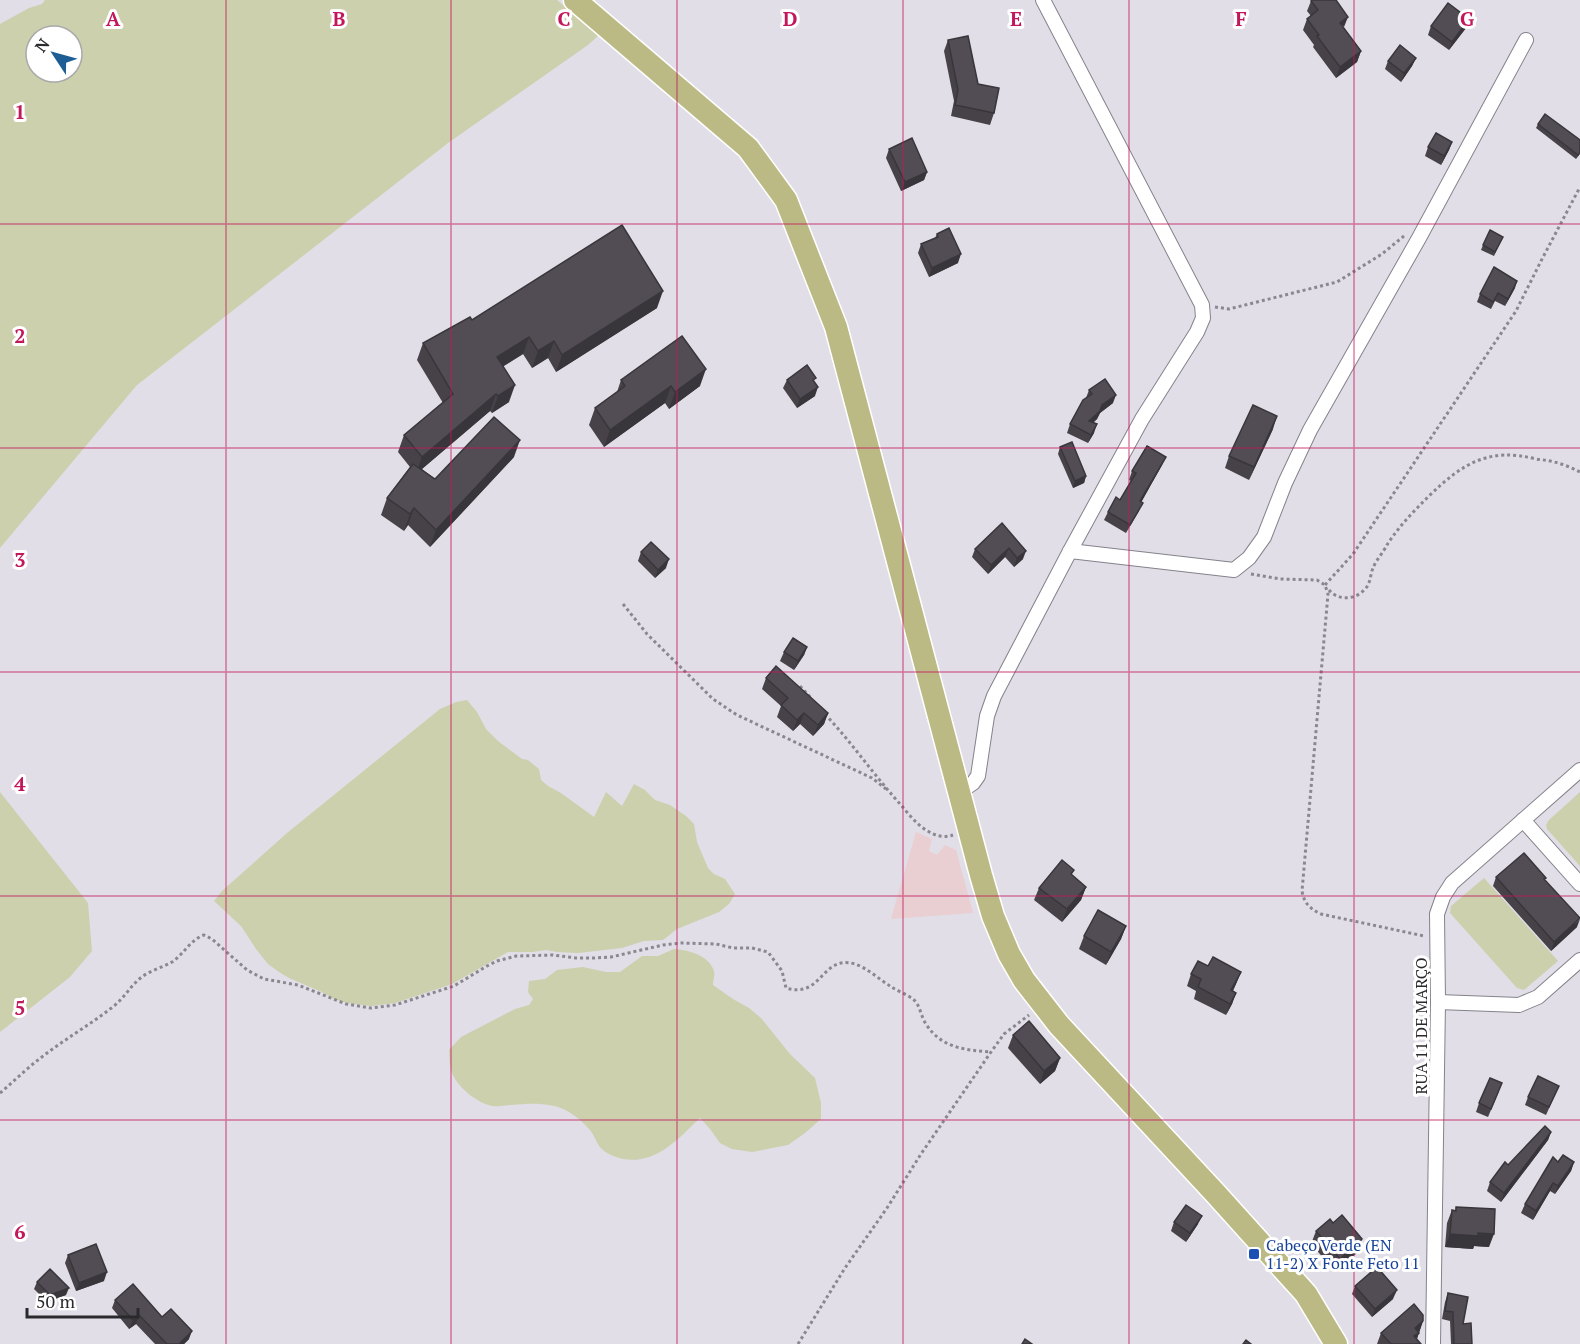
<svg xmlns="http://www.w3.org/2000/svg" width="1580" height="1344" font-family="'PT Serif',serif">
<style>
.industrial{fill:#e9cfd2}
.green{fill:#ccd0ac;fill-rule:evenodd}
.lines{fill:none;stroke-linecap:round;stroke-linejoin:round}
.street-casing{stroke:#85828b;stroke-width:16}
.primary-casing{stroke:#fff;stroke-width:25}
.path{stroke:#8a888f;stroke-width:3;stroke-dasharray:3 3;stroke-linecap:butt}
.street{stroke:#fff;stroke-width:14}
.primary{stroke:#bcba84;stroke-width:22}
.wall{fill:#474248}
.shaded-wall{fill:#39363b}
.building{fill:#524d54;stroke:#39363b;stroke-width:1.5}
.grid{fill:none;stroke:#c2185b;stroke-width:1.5;stroke-opacity:0.55}
.transit-dot{fill:#1a4fb4;stroke:#fff;stroke-width:2}
.labels{text-anchor:middle;stroke-width:6;stroke-linejoin:round;paint-order:stroke}
.street-label{font-size:16px;fill:#2a292c;stroke:#fff}
.transit-label{font-size:16px;fill:#164399;stroke:#fff;text-anchor:start}
.grid-label{font-size:20px;text-anchor:middle;font-weight:bold;fill:#c2185b;stroke:#fff;stroke-width:6;stroke-linejoin:round;paint-order:stroke}
</style>
<rect width="100%" height="100%" fill="#e1dee8"/>
<polygon class="industrial" points="916,832 932,839 929,851 937,855 945,845 956,850 973,913 891,919"/>
<g class="green">
<path d="M45,0H557L599,35L588,45L448,143L137,385L0,548V24L29,8L42,4ZM36,36H72V72H36Z"/>
<polygon points="467,700 477,712 486,729 498,741 522,759 528,760 539,769 541,780 548,786 561,793 594,817 606,792 622,806 634,784 645,790 655,800 670,805 686,816 694,824 697,842 708,868 714,874 725,879 735,894 729,904 719,912 677,929 663,940 644,941 622,948 578,953 557,952 546,950 533,952 508,952 452,984 395,1003 371,1006 347,1003 334,999 322,992 289,978 279,972 268,964 256,949 241,926 214,901 222,891 287,833 440,709 456,702"/>
<polygon points="0,792 88,903 92,951 70,977 0,1032"/>
<polygon points="1580,792 1580,866 1547,829 1546,825 1549,820"/>
<polygon points="1484,878 1558,961 1524,990 1517,988 1450,913 1451,906"/>
<path d="M674,949C688,950 709,955 714,971C715,975 713,981 713,985L733,999L749,1008L761,1018L790,1054L815,1078L821,1103V1119L805,1133L788,1145L752,1152L732,1149L720,1143L710,1129L700,1118C683,1134 665,1155 641,1159C627,1162 608,1157 599,1146C596,1141 594,1135 590,1130C584,1123 577,1117 569,1112C553,1102 530,1103 512,1105C506,1105 499,1107 493,1106C479,1104 461,1090 454,1077C449,1069 450,1059 449,1050L461,1037L515,1009L529,1005L533,999L528,992L529,981L545,979L557,970L583,967L606,972H620L642,956H658Z"/>
</g>
<g class="lines">
<g class="street-casing">
<g id="street">
<polyline points="1070,551 1234,570 1249,558 1264,537 1285,483 1310,430 1419,238 1526,40"/>
<polyline points="960,792 973,783 978,776 987,716 994,696 1070,551 1142,419 1197,332 1203,318 1202,305 1043,0"/>
<polyline points="1523,820 1580,884"/>
<polyline points="1438,1002 1519,1005 1538,997 1580,960"/>
<polyline points="1433,1344 1438,1002 1437,914 1443,897 1452,883 1580,770"/>
</g>
</g>
<g class="primary-casing">
<polyline id="primary" points="575,0 748,148 786,200 836,327 981,875 993,916 1009,954 1024,980 1059,1025 1216,1194 1306,1294 1336,1344"/>
</g>
<g class="path">
<polyline points="1215,307 1229,309 1337,282 1382,254 1404,236"/>
<path d="M1251,574L1280,579L1317,580L1325,585L1328,594L1302,891C1304,903 1310,909 1321,914L1424,936"/>
<polyline points="1325,585 1353,554 1516,311 1541,261 1580,187"/>
<path d="M1329,590C1338,601 1356,600 1365,589C1371,583 1370,575 1373,568C1375,562 1384,551 1387,545C1399,526 1414,511 1429,496C1463,463 1489,447 1536,459C1542,460 1548,460 1554,462C1563,464 1572,468 1580,472"/>
<polyline points="623,604 647,634 713,699 737,715 872,778 886,789"/>
<polyline points="800,686 811,698"/>
<path d="M825,714C852,743 874,775 900,804C908,813 916,824 926,830C935,836 943,838 953,835"/>
<path d="M0,1093C13,1082 25,1070 38,1060C63,1040 90,1025 114,1006C125,997 131,985 143,976C152,970 163,967 172,962C184,954 190,940 204,935L212,939L247,970L264,979L298,985L346,1004L371,1008L395,1005L454,986L487,966L497,961L516,956L553,955L576,958H594L611,957L663,945L681,943L716,944L733,948H752L768,952L782,971L786,988C823,999 821,954 855,964C867,968 879,979 890,986C897,991 907,994 914,1000C920,1005 921,1017 926,1024C941,1048 965,1050 991,1052"/>
<polyline points="798,1344 845,1268 887,1208 921,1154 991,1052 1004,1034 1029,1015"/>
</g>
<use href="#street" class="street"/>
<use href="#primary" class="primary"/>
</g>
<g class="wall">
<polygon points="1311,1 1344,28 1361,51 1357,62 1336,78 1313,47 1314,45 1303,30 1307,19 1311,16 1307,11"/>
<polygon points="1431,26 1466,28 1449,50 1428,35"/>
<polygon points="948,40 978,84 994,113 990,125 951,116 954,101 944,51"/>
<polygon points="1416,58 1412,66 1401,82 1385,69 1388,61"/>
<polygon points="1538,124 1580,154 1576,159 1536,128"/>
<polygon points="1452,142 1449,150 1441,165 1425,156 1428,147"/>
<polygon points="889,149 927,172 924,180 901,191 886,158"/>
<polygon points="937,234 958,263 929,277 918,253 921,244 935,238"/>
<polygon points="1503,237 1494,256 1481,250 1483,245"/>
<polygon points="1515,288 1505,306 1495,301 1491,309 1477,302 1480,294"/>
<polygon points="657,308 556,372 548,358 532,368 523,354 503,366 509,402 492,413 490,411 422,469 435,479 514,457 430,547 408,525 404,531 381,515 387,498 410,467 398,452 404,435 443,403 417,360 423,343 472,320"/>
<polygon points="621,380 700,386 669,409 665,403 604,447 589,425 595,408 617,392"/>
<polygon points="787,380 814,382 815,396 797,408 783,388"/>
<polygon points="1089,390 1113,403 1100,413 1097,419 1093,423 1094,433 1088,443 1067,433 1070,424 1086,398"/>
<polygon points="1273,429 1249,480 1225,468 1229,456"/>
<polygon points="1060,447 1086,476 1084,483 1073,488 1058,454"/>
<polygon points="1162,465 1141,502 1139,511 1126,533 1104,520 1108,512 1120,500 1131,481 1129,480 1132,471"/>
<polygon points="1002,523 1023,559 1014,567 1005,557 988,574 972,557 975,549"/>
<polygon points="641,552 666,568 655,578 638,561"/>
<polygon points="807,647 804,655 794,670 780,661 784,652"/>
<polygon points="766,678 828,713 824,724 813,736 800,724 793,731 777,717 781,706 762,689"/>
<polygon points="1072,876 1086,887 1081,900 1062,922 1034,900 1039,888"/>
<polygon points="1496,877 1545,880 1577,927 1551,951 1493,886"/>
<polygon points="1126,926 1121,939 1106,965 1079,949 1084,936"/>
<polygon points="1208,966 1241,972 1233,991 1236,993 1232,1004 1226,1015 1194,999 1196,991 1187,986 1191,974"/>
<polygon points="1013,1035 1060,1058 1055,1071 1040,1084 1008,1048"/>
<polygon points="1559,1086 1546,1115 1525,1105 1528,1097"/>
<polygon points="1499,1091 1488,1117 1476,1112 1479,1103"/>
<polygon points="1551,1132 1548,1140 1501,1202 1487,1191 1490,1182 1508,1165"/>
<polygon points="1558,1162 1574,1162 1571,1171 1555,1194 1550,1191 1533,1220 1521,1213 1525,1204"/>
<polygon points="1456,1207 1489,1247 1474,1246 1473,1249 1445,1247 1447,1223 1452,1210 1455,1211"/>
<polygon points="1174,1222 1198,1224 1186,1242 1171,1231"/>
<polygon points="1316,1231 1358,1252 1335,1271 1311,1244"/>
<polygon points="68,1255 104,1281 76,1291 65,1263"/>
<polygon points="37,1282 66,1295 47,1302 34,1289"/>
<polygon points="1355,1286 1393,1299 1372,1317 1352,1294"/>
<polygon points="1448,1293 1463,1324 1472,1344 1451,1344 1450,1321 1442,1319 1445,1302"/>
<polygon points="115,1300 162,1317 189,1339 184,1344 155,1344 136,1324 129,1329 112,1308"/>
<polygon points="1423,1321 1417,1339 1421,1344 1377,1344 1381,1333"/>
</g>
<g class="shaded-wall">
<polygon points="1348,17 1344,27 1340,23"/>
<polygon points="1469,19 1466,28 1449,50 1452,42"/>
<polygon points="1361,51 1357,62 1336,78 1340,67"/>
<polygon points="1416,58 1412,66 1401,82 1404,73"/>
<polygon points="1452,142 1449,150 1441,165 1444,156"/>
<polygon points="927,172 924,180 901,191 905,182"/>
<polygon points="961,254 958,263 929,277 932,268"/>
<polygon points="1517,281 1515,288 1505,306 1508,299"/>
<polygon points="663,291 657,308 556,372 562,355"/>
<polygon points="529,337 523,354 491,374 497,357"/>
<polygon points="554,341 548,358 532,368 538,351"/>
<polygon points="706,369 700,386 669,409 675,392"/>
<polygon points="515,385 509,402 492,413 498,396"/>
<polygon points="671,386 665,403 604,447 610,430"/>
<polygon points="818,387 815,396 797,408 800,399"/>
<polygon points="496,394 490,411 416,474 422,457"/>
<polygon points="1116,395 1113,403 1100,413 1097,419 1086,429 1089,421 1102,405"/>
<polygon points="1277,416 1273,429 1249,480 1254,467"/>
<polygon points="1097,424 1094,433 1088,443 1091,435"/>
<polygon points="520,440 514,457 430,547 436,530"/>
<polygon points="1166,457 1162,465 1137,510 1140,501"/>
<polygon points="1086,476 1084,483 1073,488 1075,481"/>
<polygon points="414,508 408,525 404,531 410,514"/>
<polygon points="1009,548 1005,557 988,574 991,565"/>
<polygon points="1026,551 1023,559 1014,567 1017,558"/>
<polygon points="669,559 666,568 655,578 658,570"/>
<polygon points="807,647 804,655 794,670 798,661"/>
<polygon points="804,713 800,724 793,731 797,720"/>
<polygon points="828,713 824,724 813,736 818,725"/>
<polygon points="1086,887 1081,900 1062,922 1067,909"/>
<polygon points="1580,919 1577,927 1551,951 1554,942"/>
<polygon points="1126,926 1121,939 1106,965 1111,952"/>
<polygon points="1241,972 1236,984 1227,1002 1231,990"/>
<polygon points="1236,993 1232,1004 1226,1015 1230,1004"/>
<polygon points="1060,1058 1055,1071 1040,1084 1044,1071"/>
<polygon points="1551,1132 1548,1140 1501,1202 1504,1193"/>
<polygon points="1574,1162 1571,1171 1555,1194 1558,1186"/>
<polygon points="1553,1183 1550,1191 1533,1220 1536,1211"/>
<polygon points="1202,1216 1198,1224 1186,1242 1190,1233"/>
<polygon points="1478,1233 1494,1234 1489,1247 1474,1246 1473,1249 1445,1247 1450,1234"/>
<polygon points="1362,1239 1358,1252 1335,1271 1340,1259"/>
<polygon points="107,1272 104,1281 76,1291 79,1283"/>
<polygon points="69,1288 66,1295 47,1302 50,1295"/>
<polygon points="1397,1290 1393,1299 1372,1317 1375,1309"/>
<polygon points="139,1315 136,1324 129,1329 133,1320"/>
<polygon points="1423,1321 1415,1344 1415,1328"/>
<polygon points="192,1331 189,1339 184,1344 179,1344"/>
</g>
<g class="building">
<polygon points="1312,0 1336,0 1348,17 1340,23 1361,51 1340,67 1317,36 1319,35 1307,19 1318,10 1311,1"/>
<polygon points="1448,3 1469,19 1452,42 1431,26"/>
<polygon points="968,36 978,84 999,88 994,113 955,105 958,90 948,40"/>
<polygon points="1400,45 1416,58 1404,73 1388,61"/>
<polygon points="1545,114 1580,140 1580,152 1578,155 1538,124"/>
<polygon points="1436,133 1452,142 1444,156 1428,147"/>
<polygon points="912,138 927,172 905,182 889,149"/>
<polygon points="622,225 663,291 562,355 554,341 538,351 529,337 497,357 515,385 498,396 496,394 422,457 404,435 453,394 423,343 470,317 472,320"/>
<polygon points="949,228 961,254 932,268 921,244 938,237 937,234"/>
<polygon points="1490,230 1503,237 1495,252 1483,245"/>
<polygon points="1494,267 1517,281 1508,299 1498,293 1493,302 1480,294"/>
<polygon points="682,336 706,369 675,392 671,386 610,430 595,408 625,386 621,380"/>
<polygon points="807,365 816,378 813,380 818,387 800,399 787,380"/>
<polygon points="1105,379 1116,395 1102,405 1100,411 1089,421 1097,424 1091,435 1070,424 1083,400 1092,394 1089,390"/>
<polygon points="1253,405 1277,416 1254,467 1229,456"/>
<polygon points="494,417 520,440 436,530 414,508 410,514 387,498 413,464 435,479"/>
<polygon points="1072,442 1086,476 1075,481 1060,447"/>
<polygon points="1147,446 1166,457 1140,501 1143,503 1130,525 1108,512 1116,497 1120,500 1136,473 1132,471"/>
<polygon points="1002,523 1026,551 1017,558 1009,548 991,565 975,549"/>
<polygon points="651,542 669,559 658,570 641,552"/>
<polygon points="793,638 807,647 798,661 784,652"/>
<polygon points="776,666 828,713 818,725 804,713 797,720 781,705 788,698 766,678"/>
<polygon points="1524,853 1546,878 1544,879 1580,918 1554,942 1496,877"/>
<polygon points="1062,860 1074,870 1071,874 1086,887 1067,909 1039,888"/>
<polygon points="1098,910 1126,926 1111,952 1084,936"/>
<polygon points="1213,957 1241,972 1231,990 1236,993 1230,1004 1198,987 1201,979 1191,974 1198,961 1208,966"/>
<polygon points="1029,1021 1060,1058 1044,1071 1013,1035"/>
<polygon points="1538,1076 1559,1086 1549,1107 1528,1097"/>
<polygon points="1490,1078 1502,1083 1491,1109 1479,1103"/>
<polygon points="1545,1126 1551,1132 1504,1193 1490,1182 1505,1162 1508,1165"/>
<polygon points="1563,1155 1574,1162 1558,1186 1553,1183 1536,1211 1525,1204 1553,1157 1558,1162"/>
<polygon points="1186,1205 1202,1216 1190,1233 1174,1222"/>
<polygon points="1456,1207 1495,1209 1494,1234 1478,1233 1478,1236 1450,1234 1452,1210 1456,1211"/>
<polygon points="1342,1215 1362,1239 1340,1259 1316,1231 1330,1219 1333,1223"/>
<polygon points="96,1244 107,1272 79,1283 68,1255"/>
<polygon points="1377,1267 1397,1290 1375,1309 1355,1286"/>
<polygon points="50,1269 69,1288 50,1295 37,1282"/>
<polygon points="133,1284 162,1317 171,1309 192,1331 179,1344 167,1344 139,1315 133,1320 115,1300"/>
<polygon points="1448,1293 1468,1297 1463,1324 1471,1323 1472,1344 1454,1344 1453,1312 1445,1311"/>
<polygon points="1414,1304 1423,1315 1423,1321 1415,1328 1419,1333 1414,1336 1421,1344 1391,1344 1381,1333"/>
<polygon points="1025,1339 1032,1344 1022,1344"/>
<polygon points="1246,1340 1251,1344 1243,1344"/>
</g>
<path class="grid" d="M226,0V1344M451,0V1344M677,0V1344M903,0V1344M1129,0V1344M1354,0V1344M0,224H1580M0,448H1580M0,672H1580M0,896H1580M0,1120H1580"/>
<rect class="transit-dot" x="1248" y="1248" width="12" height="12" rx="3"/>
<g class="labels">
<g class="street-label">
<text transform="translate(1421 1026) rotate(-90)" y="6">RUA 11 DE MARÇO</text>
</g>
<g class="transit-label">
<text x="1266" y="1251">Cabeço Verde (EN<tspan x="1266" dy="18">11-2) X Fonte Feto 11</tspan></text>
</g>
</g>
<g class="grid-label">
<text x="113" y="26">A</text>
<text x="339" y="26">B</text>
<text x="564" y="26">C</text>
<text x="790" y="26">D</text>
<text x="1016" y="26">E</text>
<text x="1241" y="26">F</text>
<text x="1467" y="26">G</text>
<text x="20" y="119">1</text>
<text x="20" y="343">2</text>
<text x="20" y="567">3</text>
<text x="20" y="791">4</text>
<text x="20" y="1015">5</text>
<text x="20" y="1239">6</text>
</g>
<g transform="translate(54 54) rotate(306)"><circle r="28" fill="#ffffff" stroke="#aaa9ab" stroke-width="1.5"/>
<path d="M0-4.5L10 22L0 15L-10 22Z" fill="#1d5f94"/>
<text y="-9" font-size="16" font-weight="bold" text-anchor="middle" fill="#2a292c">N</text>
</g>
<path d="M27 1308v9h111v-9" fill="none" stroke="#2a292c" stroke-width="3"/>
<text x="36" y="1308" font-size="18" fill="#2a292c" stroke="#ffffff" stroke-width="4.5" paint-order="stroke">50 m</text>
</svg>
